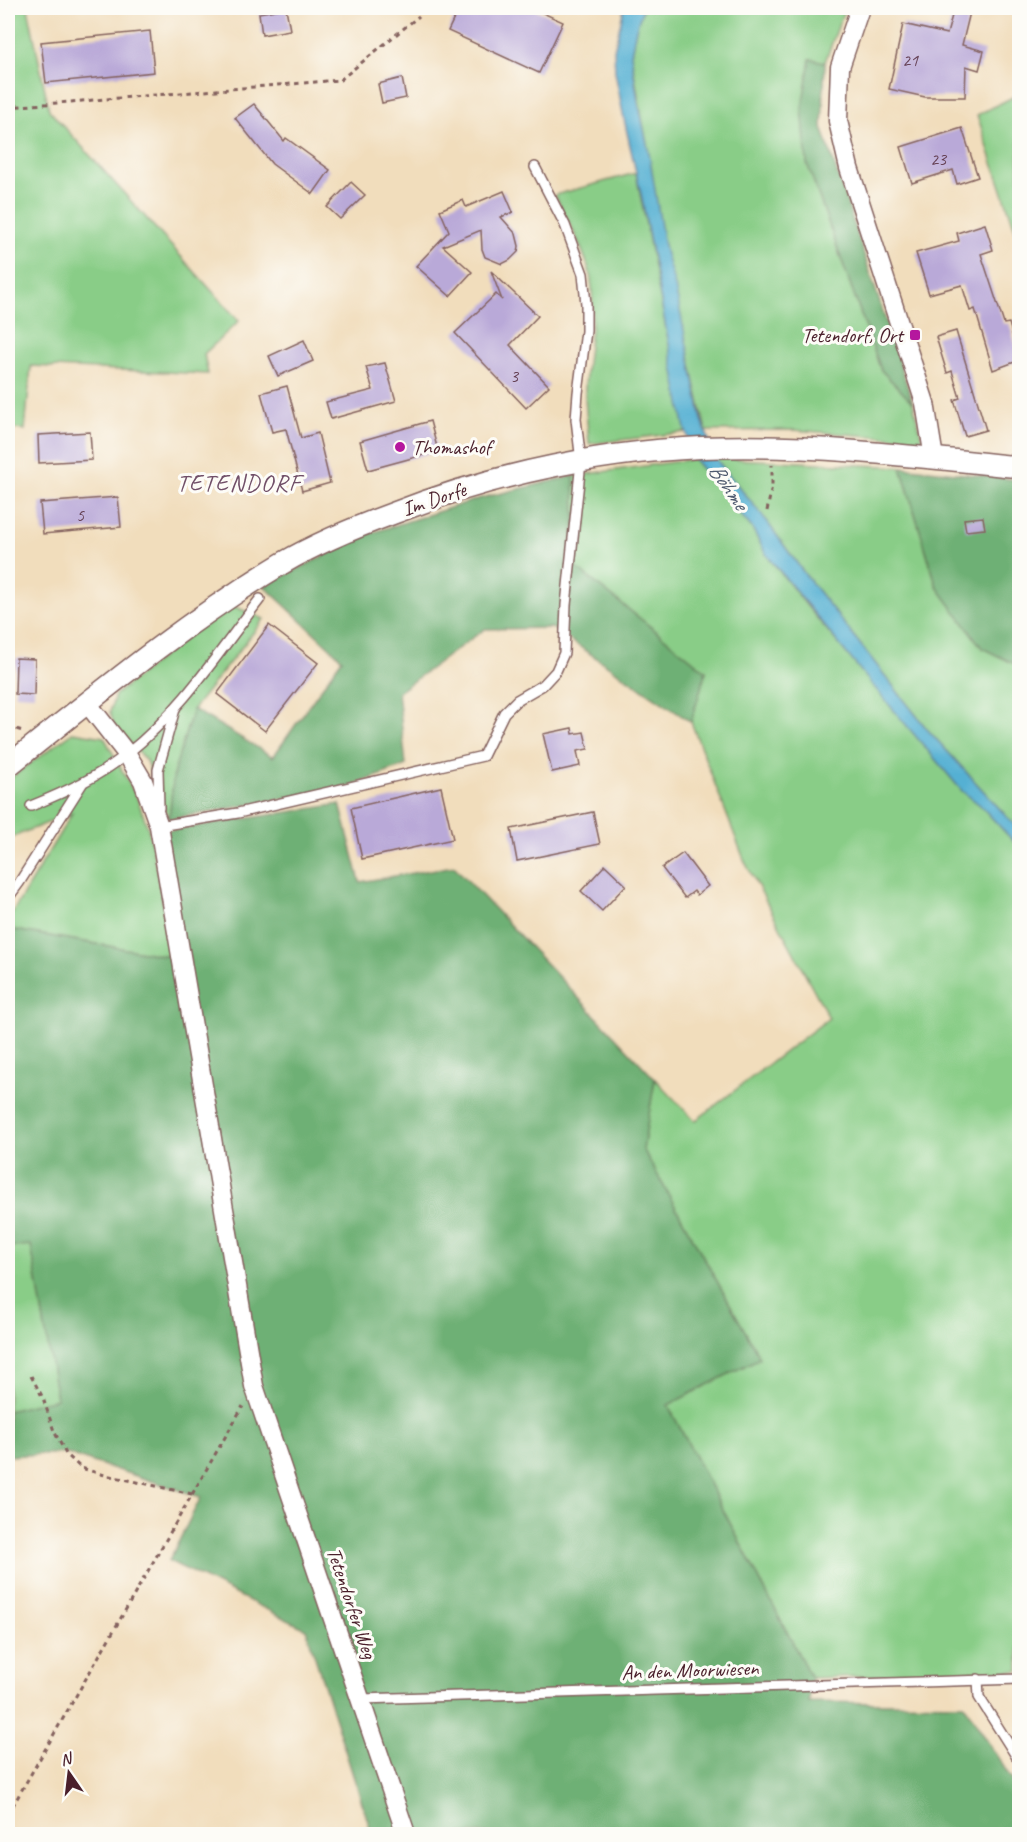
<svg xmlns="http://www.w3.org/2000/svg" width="1027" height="1842" font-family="Caveat,sans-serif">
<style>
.green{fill:#89cd87;stroke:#6a7659;stroke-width:1.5}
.forest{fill:#6eb074;stroke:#5c6850;stroke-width:1.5}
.water{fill:#55b0d3;stroke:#50687f;stroke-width:1.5}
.building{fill:#b9a9d8}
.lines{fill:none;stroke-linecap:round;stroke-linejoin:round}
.service-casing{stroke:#84625e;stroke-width:12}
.minor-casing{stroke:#84625e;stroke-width:21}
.tertiary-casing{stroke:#84625e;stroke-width:24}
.path{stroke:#84625e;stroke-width:3;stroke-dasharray:4.5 4.5;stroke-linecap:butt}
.service{stroke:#fff;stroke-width:9}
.minor{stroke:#fff;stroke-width:18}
.tertiary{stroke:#fff;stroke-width:21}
.poi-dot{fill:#b5179e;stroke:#fdfcf7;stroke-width:2}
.labels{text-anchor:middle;stroke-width:6;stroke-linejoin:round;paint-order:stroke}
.number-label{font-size:18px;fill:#664256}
.poi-label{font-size:21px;fill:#4a1f2b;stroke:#fdfcf7;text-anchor:end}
.street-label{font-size:21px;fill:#4a1f2b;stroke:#fdfcf7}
.water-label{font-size:22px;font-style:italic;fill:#4e596e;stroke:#fdfcf7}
.quarter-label{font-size:24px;letter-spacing:1.5px;fill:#714f68;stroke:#fdfcf7}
</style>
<rect width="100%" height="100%" fill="#fdfcf7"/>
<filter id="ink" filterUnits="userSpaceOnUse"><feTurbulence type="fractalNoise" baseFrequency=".0167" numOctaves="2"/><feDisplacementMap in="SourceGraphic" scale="12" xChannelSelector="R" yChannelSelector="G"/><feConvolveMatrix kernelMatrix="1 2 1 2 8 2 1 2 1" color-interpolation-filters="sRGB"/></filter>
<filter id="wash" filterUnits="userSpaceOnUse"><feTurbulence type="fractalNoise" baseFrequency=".008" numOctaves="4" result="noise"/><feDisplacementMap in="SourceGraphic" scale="24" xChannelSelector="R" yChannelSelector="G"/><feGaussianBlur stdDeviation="1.35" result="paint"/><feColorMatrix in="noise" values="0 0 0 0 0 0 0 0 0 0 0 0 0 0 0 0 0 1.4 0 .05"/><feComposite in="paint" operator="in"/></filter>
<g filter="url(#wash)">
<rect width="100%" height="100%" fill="#f1ddbc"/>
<g class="green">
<polygon points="8,8 28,8 49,110 239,321 204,354 208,374 31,366 25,430 8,428 8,115 10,114 8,108"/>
<polygon points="643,8 845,8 825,62 810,59 807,163 881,370 913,403 922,440 793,430 706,431 665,251 631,54 636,29"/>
<polygon points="1019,94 1019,241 977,115"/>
<path d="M636,173L686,432L589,444C588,427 585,410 585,393C585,353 598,315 590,274C585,251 566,216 555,195Z"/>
<polygon points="715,458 901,467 937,587 982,648 1019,666 1019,830 927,729 807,577 762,515"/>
<polygon points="694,459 752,528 766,554 806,605 962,791 980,805 1019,847 1019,1671 811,1678 668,1405 760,1358 643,1149 655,1079 695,1121 829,1018 745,862 691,722 706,671 569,562 575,523 574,476"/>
<polygon points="231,605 264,619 193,709 174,772 169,819 146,761 114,725 110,712 115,695 213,616"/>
<polygon points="73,732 104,737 137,798 149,831 173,957 8,929 8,920 72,813 8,839 8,780"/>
<polygon points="31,1245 57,1399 8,1411 8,1247"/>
</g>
<g class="forest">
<polygon points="810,59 825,62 822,127 913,403 881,370 807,163 802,108"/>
<polygon points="901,467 1019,480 1019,666 982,648 937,587"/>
<polygon points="574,476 575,523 569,562 706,671 691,722 552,628 485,629 398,692 406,765 349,787 169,819 174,772 193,709 273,757 342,659 264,586 365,535 481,498"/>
<polygon points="340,804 360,882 454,866 655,1079 643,1149 760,1358 668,1405 811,1678 809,1702 964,1704 1019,1791 1019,1834 372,1834 306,1629 169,1561 201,1497 65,1453 8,1456 8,1411 57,1399 31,1245 8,1247 8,929 173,957 166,831"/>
</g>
<polygon class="water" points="624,8 643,8 636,29 631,54 638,101 649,153 665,251 675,286 702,420 715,458 762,515 807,577 927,729 1019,830 1019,847 980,805 962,791 869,681 766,554 752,528 694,459 684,425 642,199 624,119 615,72 614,50"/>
<g id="blocks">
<g class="building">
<polygon points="286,8 290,30 262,35 259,13"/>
<polygon points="459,8 532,8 563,22 539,73 448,31"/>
<polygon points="954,8 971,8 962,45 984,51 979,70 966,66 965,97 925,97 889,89 903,24 947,34"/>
<polygon points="150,31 154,72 46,83 41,42"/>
<polygon points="402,78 406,98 382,103 378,84"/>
<polygon points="254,104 284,141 286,138 330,170 313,194 272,164 235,118"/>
<polygon points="962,128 978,177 957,184 953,170 912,183 901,147"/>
<polygon points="351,182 365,195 340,219 327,207"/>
<polygon points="504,191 513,212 501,217 516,234 519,246 518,252 510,260 502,264 485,257 482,249 481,230 443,246 472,272 450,296 416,266 449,231 440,210 463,200 466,207"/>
<polygon points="985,224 993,250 981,254 1004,324 1009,323 1020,360 993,370 975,309 970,311 962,285 929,294 916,253 959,241 957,233"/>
<polygon points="491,271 538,316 510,345 549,386 526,408 455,333 496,294 502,300"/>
<polygon points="956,331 986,430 965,436 954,400 960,398 952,371 947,373 936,337"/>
<polygon points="304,340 313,361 278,376 269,356"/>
<polygon points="385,363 396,401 331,419 326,402 373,390 366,367"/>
<polygon points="287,386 301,438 318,433 330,483 302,491 286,429 272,432 261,393"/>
<polygon points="430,421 438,451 368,470 360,441"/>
<polygon points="90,432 92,460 39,463 38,435"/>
<polygon points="118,497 121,527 43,534 40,503"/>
<polygon points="983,517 985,529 966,531 964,519"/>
<polygon points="269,625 318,663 265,731 217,694"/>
<polygon points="16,658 35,659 34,695 15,694"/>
<polygon points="572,728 573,734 584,732 588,749 577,751 580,766 552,772 543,734"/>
<polygon points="441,787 453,839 362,859 351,808"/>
<polygon points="593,812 600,844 517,861 511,829"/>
<polygon points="683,853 708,886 697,895 694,891 685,898 662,868"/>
<polygon points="605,865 626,885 602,911 581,891"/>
</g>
</g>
</g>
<g filter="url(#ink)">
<use href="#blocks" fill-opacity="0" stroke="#84625e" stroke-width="1.5"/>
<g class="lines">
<g class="service-casing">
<g id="service">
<path d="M31,806C65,792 99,777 128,753C181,711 219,652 260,599"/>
<polyline points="159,808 158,770 175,709"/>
<polyline points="159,825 159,826 238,813 483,756 504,713 517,700 543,685 556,671 564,653 566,605 581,462 576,419 578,393 586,331 586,304 583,274 565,225 535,167"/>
<polyline points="8,898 19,883 82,784"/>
<polyline points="978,1679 979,1697 1020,1762"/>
<polyline points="361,1699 1020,1679"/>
</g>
</g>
<g class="minor-casing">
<g id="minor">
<polyline points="860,8 840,67 838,121 849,168 925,403 934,458"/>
<polyline points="87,703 127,754 143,781 159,826 254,1386 406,1834"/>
</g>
</g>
<g class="tertiary-casing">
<path id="tertiary" d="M8,766C97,695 185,622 283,563C317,543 356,527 394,513C497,473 610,449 722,447C821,445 921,457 1020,467"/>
</g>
<g class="path">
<polyline points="8,107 340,80 419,16"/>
<polyline points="767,511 772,486 772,465"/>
<polyline points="8,727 23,731"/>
<polyline points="31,1376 43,1398 54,1431 66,1454 81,1468 101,1474 192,1494"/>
<polyline points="8,1814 243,1406"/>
</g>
<use href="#service" class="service"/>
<use href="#minor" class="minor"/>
<use href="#tertiary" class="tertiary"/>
</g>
</g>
<g class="poi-dot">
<rect x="909" y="329" width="12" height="12" rx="3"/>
<circle cx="400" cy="447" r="6"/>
</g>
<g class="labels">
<g class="number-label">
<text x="910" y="66">21</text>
<text x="938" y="165">23</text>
<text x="514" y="382">3</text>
<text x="80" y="521">5</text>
</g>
<g class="poi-label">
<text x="903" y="342">Tetendorf, Ort</text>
<text x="412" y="454" text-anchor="start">Thomashof</text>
</g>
<g class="street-label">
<text transform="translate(434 499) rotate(-19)" y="7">Im Dorfe</text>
<text transform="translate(352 1603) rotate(71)" y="7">Tetendorfer Weg</text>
<text transform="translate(690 1670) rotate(-2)" y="7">An den Moorwiesen</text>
</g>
<g class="water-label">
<text transform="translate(729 486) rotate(55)" y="8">Böhme</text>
</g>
<g class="quarter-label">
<text x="239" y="491">TETENDORF</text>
</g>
</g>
<rect width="1027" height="1842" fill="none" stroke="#fdfcf7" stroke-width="30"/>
<g transform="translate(69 1773) rotate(346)" stroke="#fdfcf7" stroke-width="4.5" paint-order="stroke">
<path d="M0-4.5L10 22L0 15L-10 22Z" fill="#4a1f2b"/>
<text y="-9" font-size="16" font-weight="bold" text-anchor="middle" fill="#4a1f2b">N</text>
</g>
</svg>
